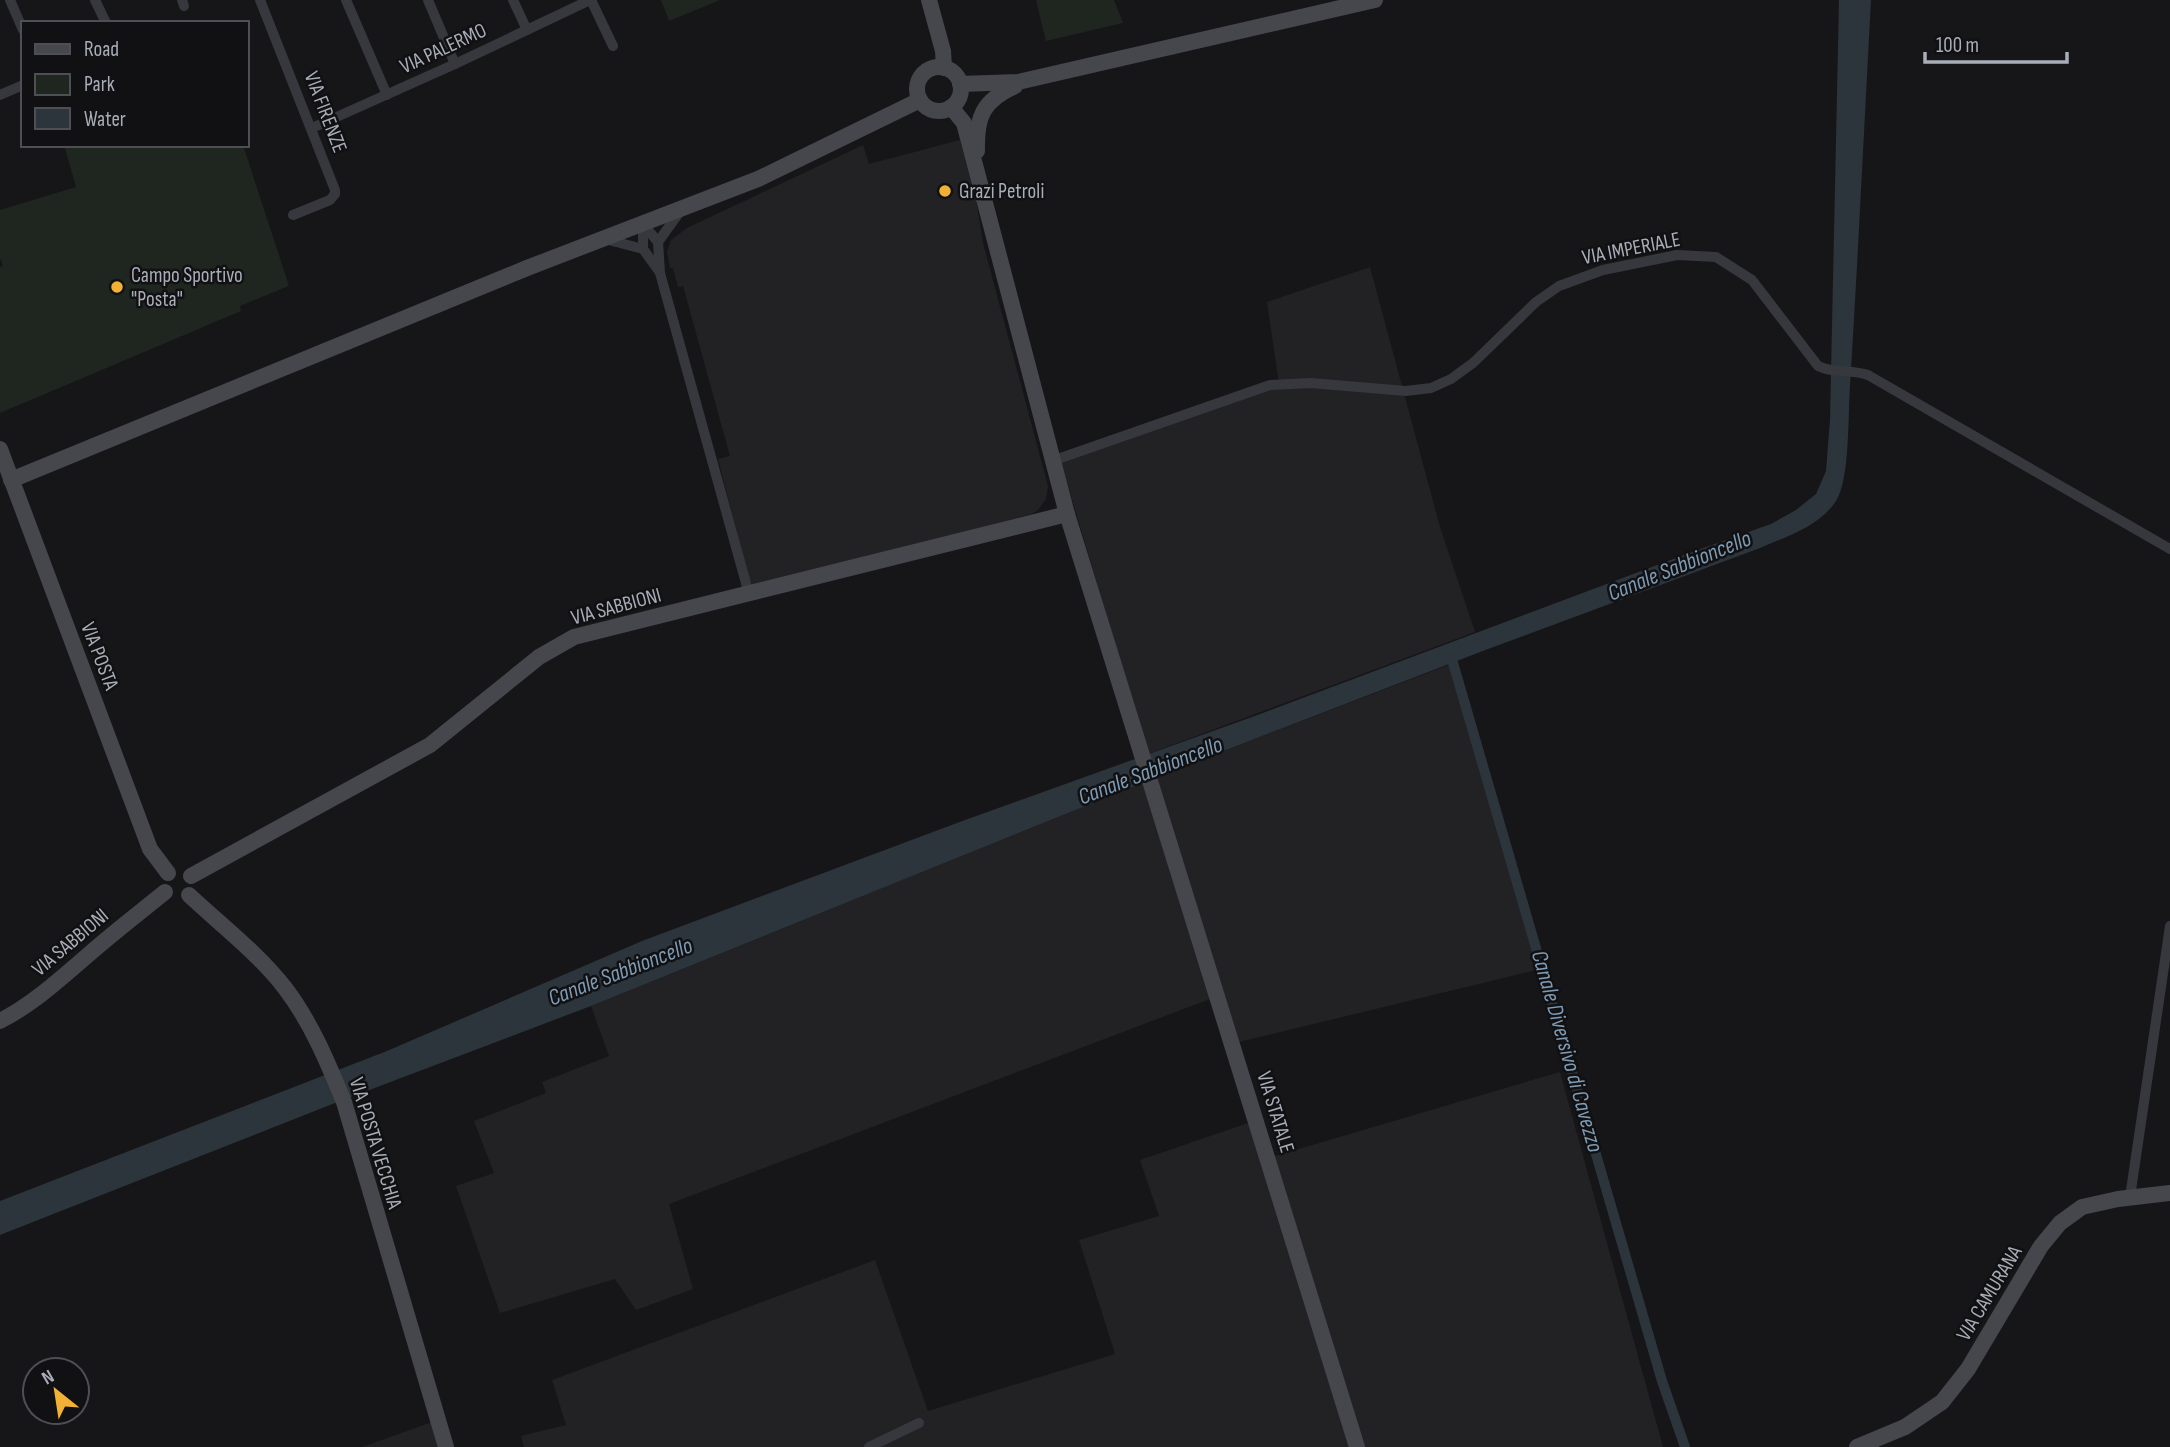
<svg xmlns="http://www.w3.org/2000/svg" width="2170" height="1447" font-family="'Sofia Sans Condensed',sans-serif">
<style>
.built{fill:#222225}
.green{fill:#1e261f}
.water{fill:#2c353c}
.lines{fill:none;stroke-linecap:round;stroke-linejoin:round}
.canal{stroke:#2c353c;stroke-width:10}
.street{stroke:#37383d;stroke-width:10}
.secondary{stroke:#45474d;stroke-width:16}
.poi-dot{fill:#f2b134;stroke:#111113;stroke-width:2.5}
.labels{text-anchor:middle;stroke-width:5;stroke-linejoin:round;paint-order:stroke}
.street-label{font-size:21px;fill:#a8adb8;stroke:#111113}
.poi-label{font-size:21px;fill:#a8adb8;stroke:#111113;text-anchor:start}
.water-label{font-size:23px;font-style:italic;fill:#7f9bb3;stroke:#111113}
</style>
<rect width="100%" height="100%" fill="#161618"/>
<g class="built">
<polygon points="960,140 976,200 983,243 1048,486 1046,499 1038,510 1032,514 755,589 749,579 718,459 730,456 683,286 678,287 673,268 670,268 667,252 671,240 687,228 863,145 869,164"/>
<polygon points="1370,267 1440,527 1475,632 1148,754 1059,456 1279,384 1267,302"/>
<polygon points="1451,664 1545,968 1235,1043 1218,996 669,1204 693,1289 636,1310 615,1279 500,1313 456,1186 494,1173 474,1121 546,1093 542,1082 609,1056 591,1006 1177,769"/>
<polygon points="1560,1072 1663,1447 524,1447 521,1436 566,1425 552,1380 875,1260 928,1411 1115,1354 1079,1240 1159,1216 1140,1160 1254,1121 1268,1158"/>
<polygon points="435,1421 442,1447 362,1447"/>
</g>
<g class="green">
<polygon points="661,0 720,0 669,21"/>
<polygon points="1036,0 1114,0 1123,23 1046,41"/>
<polygon points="64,145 243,145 289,286 240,306 241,311 0,413 0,267 3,266 0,258 0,210 76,187"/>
</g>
<path class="water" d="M1839,0H1871C1864,129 1858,258 1850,386C1848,414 1850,480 1836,501C1819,527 1787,536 1760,548L1488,649L1177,769L591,1006L335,1103L0,1235V1201L387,1051L642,941L965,820L1252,717L1692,552L1771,524L1796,510L1816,494L1826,471L1830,420Z"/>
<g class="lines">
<polyline class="canal" points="1451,656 1662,1381 1685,1447"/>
<g class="street">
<polyline points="10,0 23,30"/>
<polyline points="95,0 106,23"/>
<polyline points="182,0 184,6"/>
<polyline points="260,0 335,190 335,194 330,200 293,215"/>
<polyline points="346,0 387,95"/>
<polyline points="428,0 455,64"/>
<polyline points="513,0 527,30"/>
<polyline points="591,0 613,46"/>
<polyline points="0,95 23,85"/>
<polyline points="312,128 455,64 590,0"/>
<polyline points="643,224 658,242 660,273 749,594"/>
<polyline points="643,224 643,249 659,271"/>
<polyline points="605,239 643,249"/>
<polyline points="658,242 681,210"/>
<path d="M1052,461L1270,385L1311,383L1406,391L1431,388L1451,379L1473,363L1536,302L1559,286L1603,270L1677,255L1716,257L1752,280L1818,366C1834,374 1851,369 1868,375L2170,549"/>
<polyline points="2130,1197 2170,926"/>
<polyline points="869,1447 919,1423"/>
</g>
<g class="secondary">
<polyline points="929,0 943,51 944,68"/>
<circle cx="939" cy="89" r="22"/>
<polyline points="960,84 1018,82 1375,0"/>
<polyline points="951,107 964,123 1067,514 1357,1447"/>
<path d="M977,151C976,117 983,100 1015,86"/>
<polyline points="0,449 150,849 168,873"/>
<polyline points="11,480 527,268 758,179 920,100"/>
<polyline points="191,876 430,745 539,657 574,637 1067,514"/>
<path d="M189,895C221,925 258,953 285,988C311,1022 328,1063 344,1102L446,1447"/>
<path d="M0,1021C33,1004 60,979 88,955C113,933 139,913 165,892"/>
<polyline points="1857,1447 1905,1427 1942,1402 1968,1369 2041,1246 2060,1223 2082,1207 2118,1199 2170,1193"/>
</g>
</g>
<g class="poi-dot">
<circle cx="945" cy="191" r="7"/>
<circle cx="117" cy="287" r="7"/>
</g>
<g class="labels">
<g class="street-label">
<text transform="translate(443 48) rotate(-25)" y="7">VIA PALERMO</text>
<text transform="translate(326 112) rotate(69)" y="7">VIA FIRENZE</text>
<text transform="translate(1631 248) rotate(-11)" y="7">VIA IMPERIALE</text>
<text transform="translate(616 606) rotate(-15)" y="7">VIA SABBIONI</text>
<text transform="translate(100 656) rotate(69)" y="7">VIA POSTA</text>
<text transform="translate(70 942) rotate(-40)" y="7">VIA SABBIONI</text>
<text transform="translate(1276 1112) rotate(73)" y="7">VIA STATALE</text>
<text transform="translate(376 1143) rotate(73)" y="7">VIA POSTA VECCHIA</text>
<text transform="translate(1989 1293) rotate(-59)" y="7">VIA CAMURANA</text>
</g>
<g class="poi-label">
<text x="959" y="198">Grazi Petroli</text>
<text x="131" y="282">Campo Sportivo<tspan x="131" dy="24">"Posta"</tspan></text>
</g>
<g class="water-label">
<text transform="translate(1679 565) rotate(-22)" y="8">Canale Sabbioncello</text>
<text transform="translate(1150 770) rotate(-21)" y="8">Canale Sabbioncello</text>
<text transform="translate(620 971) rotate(-21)" y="8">Canale Sabbioncello</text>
<text transform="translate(1568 1051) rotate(74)" y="8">Canale Diversivo di Cavezzo</text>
</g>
</g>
<rect x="21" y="21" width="228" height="126" fill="#111113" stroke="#4d4f55" stroke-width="2"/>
<rect x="35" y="44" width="35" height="10" fill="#45474d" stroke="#4d4f55" stroke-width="2"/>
<text x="84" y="56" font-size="21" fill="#a8adb8">Road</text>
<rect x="35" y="74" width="35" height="21" fill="#1e261f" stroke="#4d4f55" stroke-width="2"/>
<text x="84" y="91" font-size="21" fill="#a8adb8">Park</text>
<rect x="35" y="108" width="35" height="21" fill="#2c353c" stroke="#4d4f55" stroke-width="2"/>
<text x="84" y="126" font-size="21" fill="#a8adb8">Water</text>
<g transform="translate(56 1391) rotate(330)"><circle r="33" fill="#111113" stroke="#4d4f55" stroke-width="2"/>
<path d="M0-5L12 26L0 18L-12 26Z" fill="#f2b134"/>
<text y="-10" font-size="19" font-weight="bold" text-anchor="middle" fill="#a8adb8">N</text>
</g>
<path d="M1925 52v10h142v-10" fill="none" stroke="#a8adb8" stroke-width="3.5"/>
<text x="1936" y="52" font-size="21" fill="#a8adb8" stroke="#111113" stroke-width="5" paint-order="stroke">100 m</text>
</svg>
